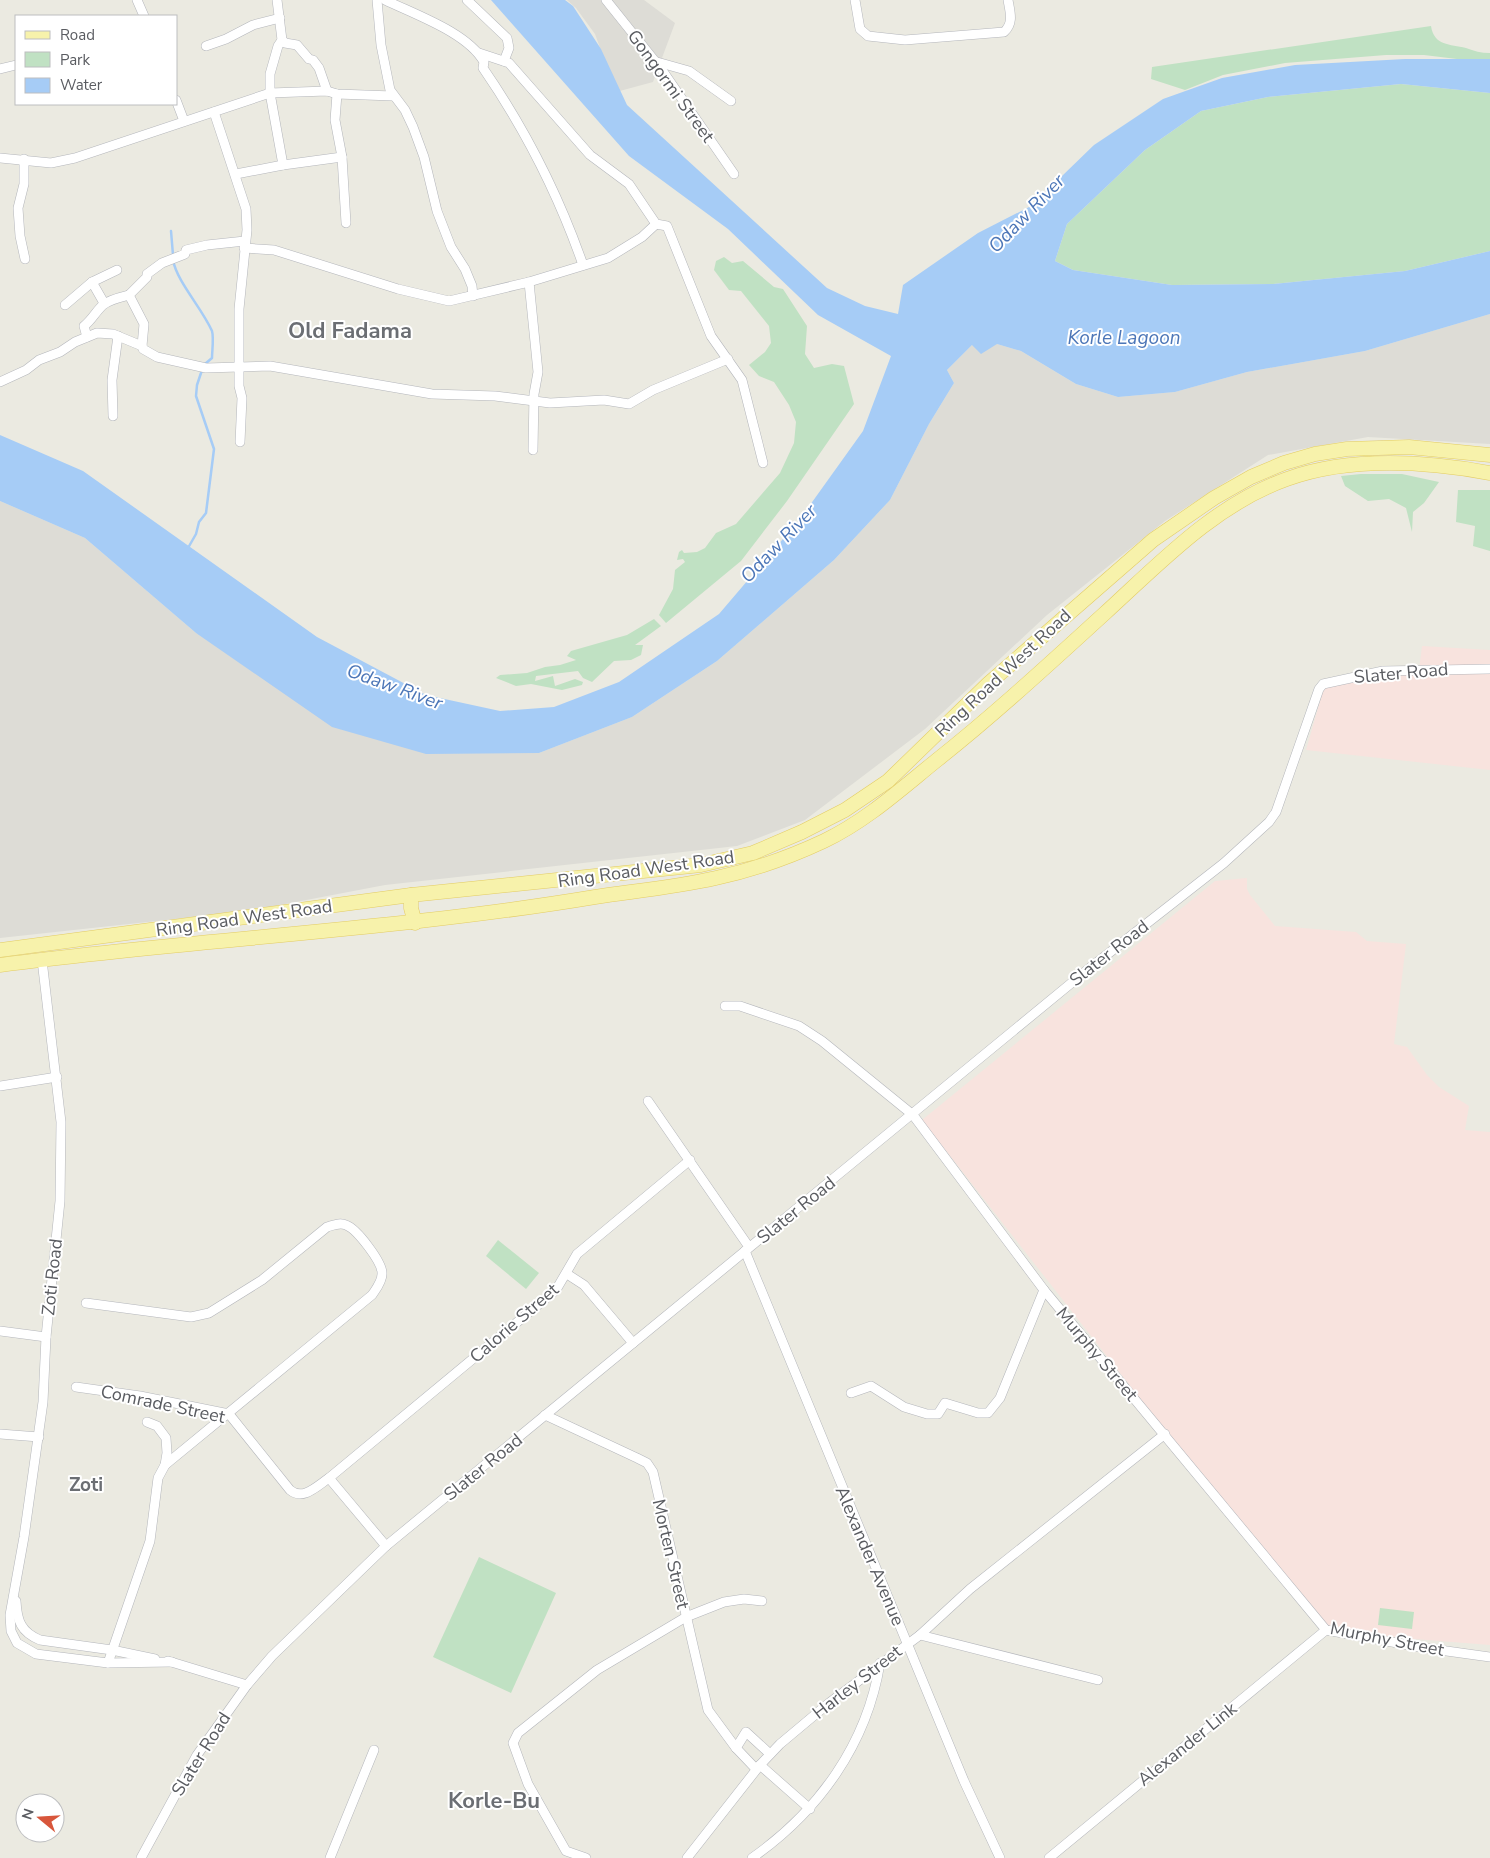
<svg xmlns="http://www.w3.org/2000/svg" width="1490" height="1858" font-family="'Nunito Sans',sans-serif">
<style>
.industrial{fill:#dddcd6}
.medical{fill:#f8e3de}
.green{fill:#c0e1c3}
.water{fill:#a6ccf6}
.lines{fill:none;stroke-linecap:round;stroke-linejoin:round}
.stream{stroke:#a6ccf6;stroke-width:2.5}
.minor-casing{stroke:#b4b6bb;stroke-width:10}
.primary-casing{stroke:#e3cc63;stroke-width:15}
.minor{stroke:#fff;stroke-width:9}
.primary{stroke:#f7f2ab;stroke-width:14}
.labels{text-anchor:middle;stroke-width:4;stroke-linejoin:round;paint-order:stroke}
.street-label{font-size:18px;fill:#5a5c61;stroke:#fff}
.water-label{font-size:19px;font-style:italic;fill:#4c76b7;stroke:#fff}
.neighbourhood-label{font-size:19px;font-weight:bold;fill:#6b6e73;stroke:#fff}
.district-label{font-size:22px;font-weight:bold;fill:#6b6e73;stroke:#fff}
</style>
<rect width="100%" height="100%" fill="#ebeae1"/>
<g class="industrial">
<polygon points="567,0 644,0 675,23 653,82 616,92 595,34 576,8"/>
<polygon points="1490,314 1490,444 1368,437 1268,455 1165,521 1047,615 925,729 805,820 737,846 385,885 249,911 0,938 0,501 85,538 196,633 539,753 632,717 717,661 834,560 890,500 929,424 954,383 947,370 972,345 997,344 1021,351 1076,384 1118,397 1175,392 1247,372 1365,351"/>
</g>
<g class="medical">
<polygon points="1422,646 1490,650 1490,770 1306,750 1324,687 1379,670 1419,670"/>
<polygon points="1247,878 1247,889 1250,895 1275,926 1356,932 1367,941 1406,944 1394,1044 1407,1047 1427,1075 1439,1087 1469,1106 1465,1130 1490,1132 1490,1645 1339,1633 1314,1621 922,1120 1215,881"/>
</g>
<g class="green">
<path d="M1431,26C1434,46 1450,44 1466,48C1474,51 1481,53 1490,53V63L1424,55H1386L1285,63L1223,75L1185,90L1151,79L1152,67Z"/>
<polygon points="1401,84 1490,93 1490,251 1405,271 1273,284 1172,285 1073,270 1055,261 1067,224 1145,150 1201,111 1268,97"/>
<polygon points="724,257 732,263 743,261 774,287 783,289 807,326 805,354 814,368 832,364 844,366 854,404 787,501 741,561 666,623 659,615 673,589 675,570 685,562 683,559 677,560 679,552 682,550 684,553 697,552 705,548 716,533 736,524 780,473 794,443 796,422 789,405 774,382 759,376 749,365 765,352 771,343 769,326 741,291 729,290 714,270 716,261"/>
<polygon points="1361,474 1402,474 1439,482 1424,503 1413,512 1412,532 1406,508 1389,499 1368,501 1345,486 1341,476"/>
<polygon points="1458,490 1490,490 1490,551 1473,546 1475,526 1456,522"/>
<polygon points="654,619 661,626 635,645 643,645 641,655 631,660 614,661 592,682 583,678 578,671 536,676 535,681 553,676 555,686 575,679 583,682 582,685 562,690 531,684 516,686 496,678 500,675 527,673 545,667 560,665 576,660 567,656 571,651 627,635"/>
<polygon points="498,1240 539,1273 526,1289 486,1256"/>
<polygon points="479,1557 556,1593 511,1693 433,1657"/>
<polygon points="1380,1608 1414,1612 1412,1629 1378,1625"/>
</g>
<polygon class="water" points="491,0 565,0 573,6 601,49 627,105 827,288 865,306 898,314 903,285 978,233 1031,206 1094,145 1163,99 1222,78 1295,65 1405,59 1490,59 1490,93 1401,84 1268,97 1201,111 1145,150 1067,224 1055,261 1073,270 1172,285 1273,284 1405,271 1490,251 1490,314 1365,351 1247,372 1175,392 1118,397 1076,384 1021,351 997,344 981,354 972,345 947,370 954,383 929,424 890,500 834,560 717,661 632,717 539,753 426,754 332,727 196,633 85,538 0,501 0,435 83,471 317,637 426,695 500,711 554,707 619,682 719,614 800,519 863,431 891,356 818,315 728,229 629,156"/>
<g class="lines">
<g class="stream">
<polyline points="171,231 173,255"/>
<path d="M173,260C177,282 202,308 212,331C214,338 212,351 212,358L205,364"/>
<polyline points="188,548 196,534 199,522 206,513 214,449 196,396 197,385 202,370"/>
</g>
<g class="minor-casing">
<g id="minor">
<polyline points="137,0 144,16"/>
<polyline points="277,0 282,40 278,46 270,74 270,93 283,165"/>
<polyline points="377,0 381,45 390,90 405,110 413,127 424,157 437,211 451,247 465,269 472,286 473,296"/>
<path d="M385,0C416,15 468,33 484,62L483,68C525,129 559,196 583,265"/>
<polyline points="467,0 507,38 509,48 504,61"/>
<polyline points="606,0 662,70 734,174"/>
<path d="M855,0L860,29L868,36L905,40L1004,32C1014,23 1010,12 1008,0"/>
<polyline points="282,40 285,43 297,45 309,59 313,60 319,68 327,91"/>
<polyline points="206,46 226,39 253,25 280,18"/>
<polyline points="479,53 509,63 590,155 629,184 656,224 667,226 711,336 742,380 763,463"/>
<polyline points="657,62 689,71 731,101"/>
<polyline points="0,69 16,65"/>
<polyline points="337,94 335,120 342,157 346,223"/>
<polyline points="176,100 184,121"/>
<polyline points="214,112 246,209 247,230 239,309 239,386 242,398 240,442"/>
<polyline points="0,158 51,163 75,158 270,93 327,91 337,94 393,96"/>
<polyline points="24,159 24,184 18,208 20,236 25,259"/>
<polyline points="236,174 283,165 342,157"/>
<polyline points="244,248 274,250 398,289 449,301 529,282 608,258 642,237 656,224"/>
<polyline points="529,282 538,372 534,394 533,450"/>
<polyline points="104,303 92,282 117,270"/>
<polyline points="65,305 92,282"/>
<path d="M87,337L84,326C92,320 96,311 103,305C110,299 121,297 129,295"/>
<polyline points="142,346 144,324 129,295 147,277 147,274 162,263 185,254 186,250 207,245 245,241"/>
<polyline points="0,382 26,370 39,360 60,352 75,342 97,333 113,334 142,346 143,349 157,357 206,368 270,366 432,394 495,396 550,403 604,400 629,404 653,390 728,359"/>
<polyline points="113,416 112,380 118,336"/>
<polyline points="42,960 61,1122 60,1201 46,1337 43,1402 24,1537 10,1615 11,1631 17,1643 36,1654 108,1663 172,1662"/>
<polyline points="725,1006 740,1006 799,1026 822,1041 913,1115 1044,1290 1326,1630 1425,1648 1490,1657"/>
<polyline points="0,1086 57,1077"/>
<polyline points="648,1101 749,1247"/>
<polyline points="745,1251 964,1781 1000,1858"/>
<polyline points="567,1274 584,1285 633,1343"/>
<path d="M86,1303L191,1317L209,1313L262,1280L327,1227C334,1225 340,1222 346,1225C357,1229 383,1263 382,1274C382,1282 376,1289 372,1295L165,1465"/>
<polyline points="0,1331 46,1337"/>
<path d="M76,1387L140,1396L229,1414L290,1490C303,1501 317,1486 329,1478L556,1290L577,1254L690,1160"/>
<polyline points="851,1393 871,1386 904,1407 927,1414 938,1414 945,1403 978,1413 988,1413 1000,1398 1044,1290"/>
<polyline points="545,1415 637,1458 647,1463 653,1472 708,1710 736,1748 756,1769"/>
<polyline points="0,1434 39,1437"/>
<polyline points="329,1478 386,1546"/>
<path d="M16,1601C17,1621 21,1632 40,1640L112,1650L155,1659"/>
<polyline points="920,1635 1098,1680"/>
<polyline points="168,1661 247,1685"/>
<polyline points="108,1663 150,1541 158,1478 165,1465 167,1453 166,1438 157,1426 147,1422"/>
<polyline points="736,1748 746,1732 770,1754"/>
<polyline points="760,1765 810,1809"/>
<polyline points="141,1858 197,1755 247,1685 272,1656 386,1546 1086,971 1224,863 1269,822 1276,812 1319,689 1323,684 1383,671 1490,669"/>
<polyline points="330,1858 374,1750"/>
<polyline points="586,1858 566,1851 528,1784 513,1743 518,1733 597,1670 686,1617 724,1602 744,1599 762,1601"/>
<polyline points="687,1858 760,1765 780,1744 829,1703 920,1635 970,1589 1165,1434"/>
<path d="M752,1858C819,1811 867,1744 880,1663"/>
<polyline points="1049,1858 1326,1630"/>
</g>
</g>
<g class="primary-casing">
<g id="primary">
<polyline points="411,895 411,908 415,923"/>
<polyline points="0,950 411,895 701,865 753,853 802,832 845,810 888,781 988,684 1153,540 1214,498 1251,477 1284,463 1315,454 1347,449 1409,447 1490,455"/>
<path d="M0,965C198,939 397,930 595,897C635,891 676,887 716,878C753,870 790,857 824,841C866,821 901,789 937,760C995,714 1049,664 1104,614C1160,563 1214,505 1287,479C1351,456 1424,461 1490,473"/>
</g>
</g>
<use href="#minor" class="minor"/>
<use href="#primary" class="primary"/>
</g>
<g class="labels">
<g class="street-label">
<text transform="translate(671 86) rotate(54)" y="6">Gongormi Street</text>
<text transform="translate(1003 673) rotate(-43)" y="6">Ring Road West Road</text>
<text transform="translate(1401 673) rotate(-5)" y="6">Slater Road</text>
<text transform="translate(646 869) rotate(-8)" y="6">Ring Road West Road</text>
<text transform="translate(244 918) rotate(-8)" y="6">Ring Road West Road</text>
<text transform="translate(1109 953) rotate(-38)" y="6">Slater Road</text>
<text transform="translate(796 1210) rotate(-39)" y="6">Slater Road</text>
<text transform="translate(52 1277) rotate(-84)" y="6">Zoti Road</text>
<text transform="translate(514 1323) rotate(-41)" y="6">Calorie Street</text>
<text transform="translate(1097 1354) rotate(50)" y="6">Murphy Street</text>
<text transform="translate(163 1404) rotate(12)" y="6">Comrade Street</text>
<text transform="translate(483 1467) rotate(-39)" y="6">Slater Road</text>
<text transform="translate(671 1554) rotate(77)" y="6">Morten Street</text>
<text transform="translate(870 1556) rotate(67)" y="6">Alexander Avenue</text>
<text transform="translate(1387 1639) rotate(11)" y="6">Murphy Street</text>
<text transform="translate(857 1682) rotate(-38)" y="6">Harley Street</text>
<text transform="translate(1187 1744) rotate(-39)" y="6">Alexander Link</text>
<text transform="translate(201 1754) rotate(-58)" y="6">Slater Road</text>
</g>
<g class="water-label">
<text transform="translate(1026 213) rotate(-46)" y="7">Odaw River</text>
<text x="1124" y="344">Korle Lagoon</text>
<text transform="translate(778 543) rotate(-46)" y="7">Odaw River</text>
<text transform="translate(395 686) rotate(20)" y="7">Odaw River</text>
</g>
<g class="neighbourhood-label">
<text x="86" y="1491">Zoti</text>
</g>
<g class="district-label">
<text x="350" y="338">Old Fadama</text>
<text x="494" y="1808">Korle-Bu</text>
</g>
</g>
<rect x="15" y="15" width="162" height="90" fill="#ffffff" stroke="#bdbec0"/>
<rect x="25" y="31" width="25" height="8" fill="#f7f2ab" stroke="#bdbec0"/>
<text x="60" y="40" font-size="15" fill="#5a5c61">Road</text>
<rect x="25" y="52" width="25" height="15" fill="#c0e1c3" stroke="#bdbec0"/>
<text x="60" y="65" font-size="15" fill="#5a5c61">Park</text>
<rect x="25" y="78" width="25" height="15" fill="#a6ccf6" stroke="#bdbec0"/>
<text x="60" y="90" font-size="15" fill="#5a5c61">Water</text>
<g transform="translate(40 1818) rotate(288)"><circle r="24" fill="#ffffff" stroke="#bdbec0"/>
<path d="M0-4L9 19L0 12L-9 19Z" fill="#d8563b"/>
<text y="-8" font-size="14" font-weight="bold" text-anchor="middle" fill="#5a5c61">N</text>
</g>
</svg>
